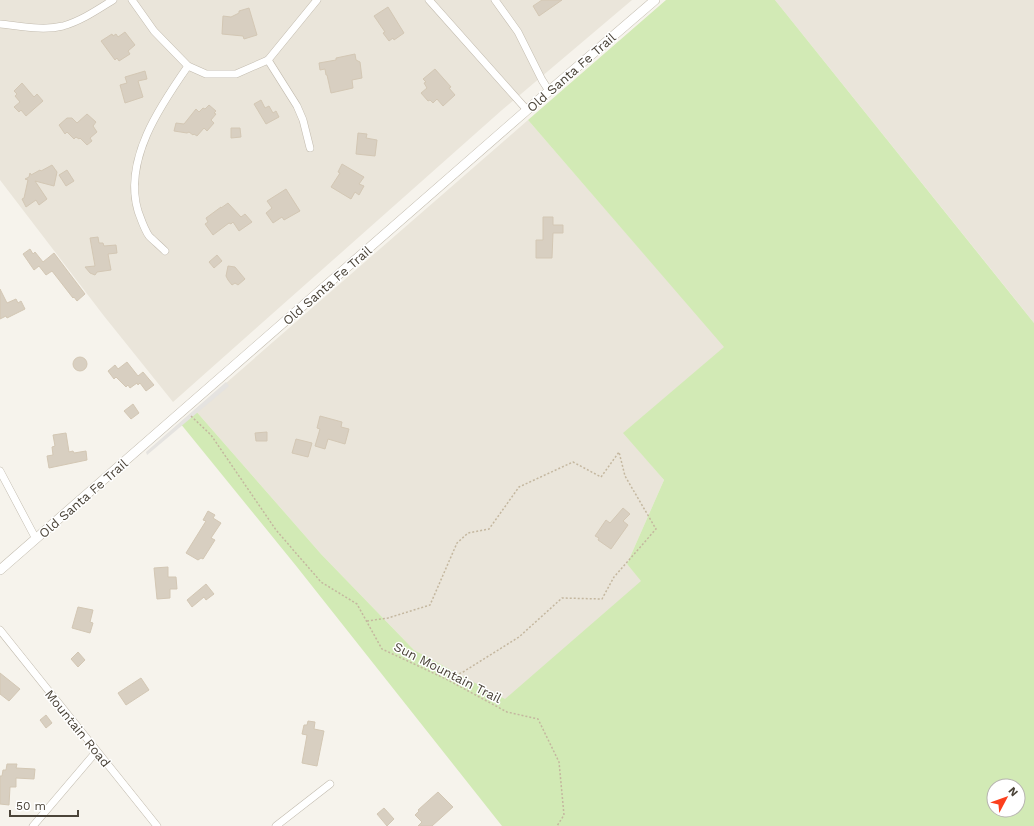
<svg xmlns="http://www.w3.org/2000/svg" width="1034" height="826" font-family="'Work Sans',sans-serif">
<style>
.residential{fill:#eae5da}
.green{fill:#d2eab5;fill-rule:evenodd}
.parking{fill:#e5e3e0}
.building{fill:#d8cfc1;stroke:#d3c7b4}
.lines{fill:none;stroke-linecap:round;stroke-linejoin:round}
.minor-casing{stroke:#c2bbae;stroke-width:8}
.tertiary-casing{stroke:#c2bbae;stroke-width:10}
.path{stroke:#c4b79f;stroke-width:1.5;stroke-dasharray:2 2;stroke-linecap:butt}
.minor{stroke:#fff;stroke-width:7}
.tertiary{stroke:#fff;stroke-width:9}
.labels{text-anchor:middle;stroke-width:3;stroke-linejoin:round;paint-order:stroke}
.street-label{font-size:13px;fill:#4b4439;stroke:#fff}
</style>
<rect width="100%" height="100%" fill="#f6f3ec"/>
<g class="residential">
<polygon points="0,0 632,0 502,110 173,402 104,316 0,180"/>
<polygon points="775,0 1034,0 1034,323 1015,299"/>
<polygon points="528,120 725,347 624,433 664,480 627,564 642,581 505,700 414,650 321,554 195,410"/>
</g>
<path class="green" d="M666,0H775L1034,323V826H502L297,567L180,423L195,410L321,554L414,650L505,699L641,581L627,564L664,480L623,433L724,347L528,120ZM994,786H1018V810H994Z"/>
<polygon class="parking" points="226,382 229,386 147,455 146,452"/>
<g class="building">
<polygon points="542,0 562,0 539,16 533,6"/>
<polygon points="388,7 404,33 394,40 393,38 389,41 383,33 385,32 374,16"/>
<polygon points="249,8 257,35 244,39 243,36 222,34 223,16 231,17 239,13 239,11"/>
<polygon points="125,32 135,45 128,51 130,54 119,61 117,58 115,60 101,41 112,34 113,36 116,34 118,37"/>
<polygon points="355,54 356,60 360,62 362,78 352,80 353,88 331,93 327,75 326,75 325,69 320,70 319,63 336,60 336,58"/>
<polygon points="435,69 451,87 449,88 455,95 443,106 437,99 433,103 430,100 428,101 421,93 427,88 424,83 426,82 423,79"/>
<polygon points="145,71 147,79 138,81 143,97 125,103 120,85 127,83 125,77"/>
<polygon points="22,83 34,97 37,94 43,101 26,116 21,110 19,112 14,107 20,102 15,96 17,94 14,91"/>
<polygon points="261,100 265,108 269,106 273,113 276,111 279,117 266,124 254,104"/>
<polygon points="209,105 216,111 214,113 216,114 211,120 214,123 207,131 204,128 197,136 194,134 193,135 189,132 187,133 174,131 176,123 184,124 196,109 199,112 203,108 205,109"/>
<polygon points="87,114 96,122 93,126 97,132 90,138 92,141 87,145 80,138 79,139 76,137 74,139 67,132 65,134 59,125 67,118 72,118 77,123"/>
<polygon points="231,128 240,128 241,137 231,138"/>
<polygon points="358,133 367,134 366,138 377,140 375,156 356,154"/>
<polygon points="342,164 364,177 359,184 364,186 359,195 355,192 351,199 331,187 340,173 338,172"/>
<polygon points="52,165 57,172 54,186 35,181 47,199 39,205 36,200 26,207 22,199 24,198 28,180 25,179 29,177 30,173 31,175 40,170 41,171"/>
<polygon points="67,170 74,181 66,186 59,175"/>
<polygon points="286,189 300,211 284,220 282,217 273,223 266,213 272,208 267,201"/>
<polygon points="228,203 241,217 245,214 252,222 239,231 233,222 231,224 229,223 213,235 205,224 208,222 206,218 221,207 221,208"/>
<polygon points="543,217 553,217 553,225 563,225 563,233 553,233 552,258 536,258 536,240 543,240"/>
<polygon points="98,237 99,243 103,243 104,246 116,245 117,253 108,254 111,270 97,272 95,275 90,273 85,267 95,266 90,238"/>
<polygon points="30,249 33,254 35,252 43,262 54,253 85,294 77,301 74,297 73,298 52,271 46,275 39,266 34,270 23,254"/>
<polygon points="217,255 222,261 214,268 209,262"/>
<polygon points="228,266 235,267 245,279 238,285 235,283 232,285 228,280 226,276"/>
<polygon points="0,289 7,303 16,299 18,303 21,301 25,309 7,318 6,316 0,319"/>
<circle cx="80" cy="364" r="7"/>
<polygon points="127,362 138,376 143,372 154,385 146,391 140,383 138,385 137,383 130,388 128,385 126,387 116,377 114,379 108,371 115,365 118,369"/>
<polygon points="133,404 139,413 131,419 124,411"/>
<polygon points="320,416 342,422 341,427 349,429 345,444 328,439 325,449 315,446 320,429 317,428"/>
<polygon points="267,432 267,441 256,441 255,433"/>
<polygon points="66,433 69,452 73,451 74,453 86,451 87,460 49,468 47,456 53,455 52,447 55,446 53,435"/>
<polygon points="296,439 312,443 308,457 292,453"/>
<polygon points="623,508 630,514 623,521 628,525 611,549 598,540 599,538 595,536 606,520 610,523"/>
<polygon points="208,511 215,515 213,518 221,523 211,538 215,540 203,559 201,558 198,560 186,553 206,521 203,520"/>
<polygon points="168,567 168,577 176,577 177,589 170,589 170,598 157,599 154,568"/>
<polygon points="206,584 214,594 206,600 204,597 192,607 187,600"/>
<polygon points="78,607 93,610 90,622 93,623 90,633 72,628"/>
<polygon points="78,652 85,660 78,667 71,659"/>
<polygon points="0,673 20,689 9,701 0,694"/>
<polygon points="141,678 149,690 126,705 118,693"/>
<polygon points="46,715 52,723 46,728 40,720"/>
<polygon points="308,721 315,722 314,729 324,731 317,766 302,763 307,735 302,734 304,725 307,725"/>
<polygon points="7,764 17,764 16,768 35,769 34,779 16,778 16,787 10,787 9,805 0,804 0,776 2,776 3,770 6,770"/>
<polygon points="438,792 453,807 432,826 418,826 422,822 415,815 419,811 418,810"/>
<polygon points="384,808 394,819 387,826 377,814"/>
</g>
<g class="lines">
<g class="minor-casing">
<g id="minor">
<polyline points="132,0 154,31 188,66 206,74 236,74 268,60 317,0"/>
<polyline points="429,0 527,110"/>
<polyline points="495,0 518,32 542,80 549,91"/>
<path d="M0,24C20,26 43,31 63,26C81,21 97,10 113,0"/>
<polyline points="268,60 297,106 303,120 310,148"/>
<path d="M165,251C160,246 154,241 149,236C144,229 141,219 138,211C123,160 160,106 188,66"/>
<polyline points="0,471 36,539"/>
<polyline points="0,630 157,826"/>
<polyline points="33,826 96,752"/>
<polyline points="276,826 330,784"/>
</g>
</g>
<g class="tertiary-casing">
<polyline id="tertiary" points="0,570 527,110 655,0"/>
</g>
<g class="path">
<polyline points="191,416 211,435 276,530 321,582 357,604 382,649 446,679 507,712 538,719 559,762 564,815 557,826"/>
<polyline points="367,621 388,618 430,605 457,543 468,533 489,529 519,487 573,462 601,477 619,452 625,476 656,529 614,577 602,599 562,598 519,637 463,672 446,679"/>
</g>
<use href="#minor" class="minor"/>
<use href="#tertiary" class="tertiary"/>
</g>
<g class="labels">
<g class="street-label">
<text transform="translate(571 72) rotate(-41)" y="5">Old Santa Fe Trail</text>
<text transform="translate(327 285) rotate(-41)" y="5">Old Santa Fe Trail</text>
<text transform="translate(83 498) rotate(-41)" y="5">Old Santa Fe Trail</text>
<text transform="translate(448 672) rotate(27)" y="5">Sun Mountain Trail</text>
<text transform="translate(78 728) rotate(51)" y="5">Mountain Road</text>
</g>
</g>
<g transform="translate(1006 798) rotate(49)"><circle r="19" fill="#ffffff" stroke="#b7b4b0"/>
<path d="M0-3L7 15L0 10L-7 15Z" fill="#fc3f1d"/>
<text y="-6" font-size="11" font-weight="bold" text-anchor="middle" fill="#4b4439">N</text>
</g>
<path d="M10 810v6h68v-6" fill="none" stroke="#4b4439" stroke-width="2"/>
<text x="16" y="810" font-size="12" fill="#4b4439" stroke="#ffffff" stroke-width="3" paint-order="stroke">50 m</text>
</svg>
